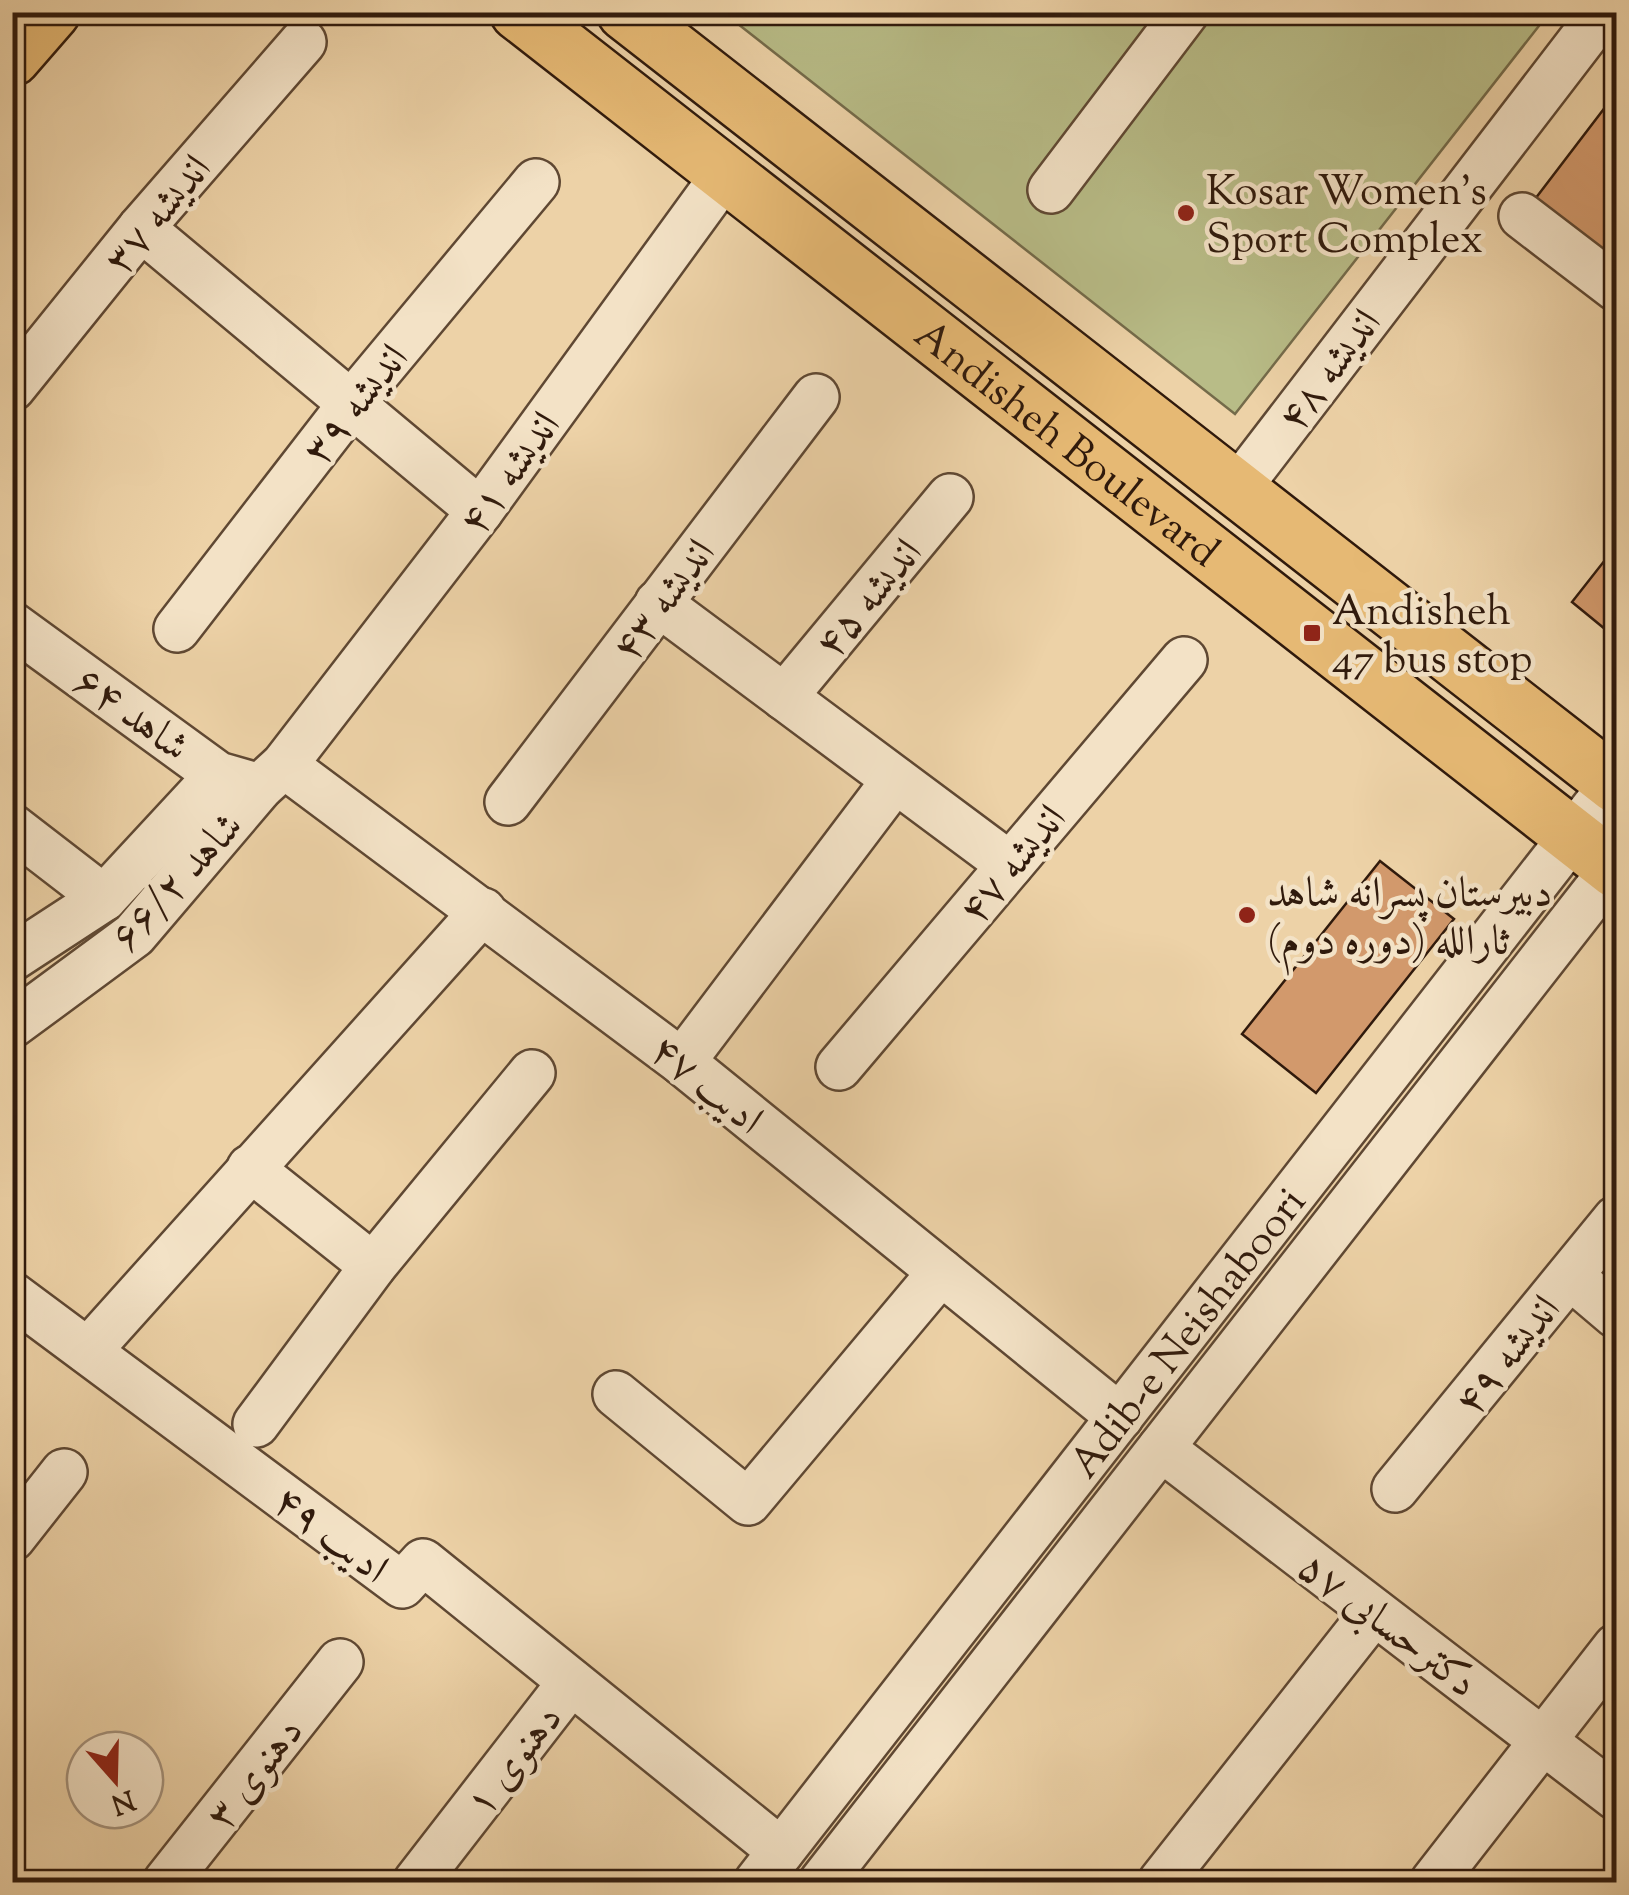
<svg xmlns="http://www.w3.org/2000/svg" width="1629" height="1895" font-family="'Sorts Mill Goudy',Amiri,serif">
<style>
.green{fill:#b8bc87;stroke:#746b4a;stroke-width:2.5}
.building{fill:#d2996c;stroke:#301a0c;stroke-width:2.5}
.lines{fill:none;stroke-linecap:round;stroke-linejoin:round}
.minor-casing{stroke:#5f4833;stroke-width:50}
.major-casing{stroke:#301a0c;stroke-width:60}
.minor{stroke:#f3e2c6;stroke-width:45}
.major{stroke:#e6b974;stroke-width:55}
.poi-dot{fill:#8f2418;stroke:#f3e2c6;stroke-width:4}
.labels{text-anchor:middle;stroke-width:9;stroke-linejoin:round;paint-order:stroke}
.poi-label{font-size:42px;fill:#301a0c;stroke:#f3e2c6;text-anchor:start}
.street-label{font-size:42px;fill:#301a0c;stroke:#f3e2c6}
</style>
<rect width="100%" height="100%" fill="#edd2a7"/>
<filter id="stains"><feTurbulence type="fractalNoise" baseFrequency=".002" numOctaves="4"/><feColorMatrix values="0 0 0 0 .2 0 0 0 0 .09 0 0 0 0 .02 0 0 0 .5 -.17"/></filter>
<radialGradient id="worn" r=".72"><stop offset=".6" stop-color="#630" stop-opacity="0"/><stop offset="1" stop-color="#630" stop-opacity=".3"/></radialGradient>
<polygon class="green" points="724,13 1549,13 1235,414"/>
<g class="building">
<polygon points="1616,93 1616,265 1532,203"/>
<polygon points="1616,546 1616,638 1572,602"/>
<polygon points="1380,861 1454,919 1316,1093 1242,1034"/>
</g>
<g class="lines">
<g class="minor-casing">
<g id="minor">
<polyline points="1051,190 1186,12"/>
<polyline points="1522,216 1616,288"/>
<polyline points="141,228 480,511"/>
<polyline points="12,388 141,228 303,42"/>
<polyline points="1237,489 1603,12"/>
<polyline points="658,603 1010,865"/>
<polyline points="12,625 218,775 260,787"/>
<polyline points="177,629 351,404 536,182"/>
<polyline points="784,697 950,497"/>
<polyline points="284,765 682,1062 1120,1417"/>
<polyline points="508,802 816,397"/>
<polyline points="12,827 104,898"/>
<polyline points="12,958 104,898 218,775"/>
<polyline points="12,1025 134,935 260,787 284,765 480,511 725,174"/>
<polyline points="682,1062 895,780"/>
<polyline points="839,1067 1184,660"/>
<polyline points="250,1168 373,1266"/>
<polyline points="1570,1276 1616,1315"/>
<polyline points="12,1295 402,1585 423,1562 781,1851"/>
<polyline points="88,1351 483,911"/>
<polyline points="616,1394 748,1502 941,1272"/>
<polyline points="256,1424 373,1266 532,1073"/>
<polyline points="1161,1448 1616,1797"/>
<polyline points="1395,1489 1616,1219"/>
<polyline points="12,1538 64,1472"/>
<polyline points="166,1882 340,1662"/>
<polyline points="416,1882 571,1682"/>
<path id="s1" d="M757,1882L1616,780"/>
<polyline points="822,1882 1616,865"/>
<polyline points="1161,1882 1374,1612"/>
<polyline points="1433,1882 1616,1647"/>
</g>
</g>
<g class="major-casing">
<g id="major">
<path id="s2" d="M518,12L1616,870"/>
<polyline points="625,12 1616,785"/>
<polyline points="12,58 52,12"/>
</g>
</g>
<use href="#minor" class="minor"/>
<use href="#major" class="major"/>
</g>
<g class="poi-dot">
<circle cx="1186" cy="213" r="10"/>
<rect x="1302" y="623" width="20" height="20" rx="5"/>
<circle cx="1247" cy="915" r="10"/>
</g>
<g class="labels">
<g class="poi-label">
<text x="1206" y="204">Kosar Women's<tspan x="1206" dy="48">Sport Complex</tspan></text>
<text x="1332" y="624">Andisheh<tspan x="1332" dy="48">47 bus stop</tspan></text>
<text x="1267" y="906">دبیرستان پسرانه شاهد<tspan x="1267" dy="48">ثارالله (دوره دوم)</tspan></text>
</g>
<g class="street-label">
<text transform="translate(156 213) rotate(-50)" y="15">اندیشه ۳۷</text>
<text transform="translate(1328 369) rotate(-53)" y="15">اندیشه ۴۸</text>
<text transform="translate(354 403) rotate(-51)" y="15">اندیشه ۳۹</text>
<text dy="15" stroke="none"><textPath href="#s2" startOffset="698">Andisheh Boulevard</textPath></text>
<text transform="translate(508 472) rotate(-54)" y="15">اندیشه ۴۱</text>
<text transform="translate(867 597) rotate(-50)" y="15">اندیشه ۴۵</text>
<text transform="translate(662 599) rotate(-53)" y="15">اندیشه ۴۳</text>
<text transform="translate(133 712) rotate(36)" y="15">شاهد ۶۴</text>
<text transform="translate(1011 863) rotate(-50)" y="15">اندیشه ۴۷</text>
<text transform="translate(175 880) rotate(-47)" y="15">شاهد ۶۶/۲</text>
<text transform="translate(708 1083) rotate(39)" y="15">ادیب ۴۷</text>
<text dy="15" stroke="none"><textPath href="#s1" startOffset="698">Adib-e Neishaboori</textPath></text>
<text transform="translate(1506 1354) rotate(-51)" y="15">اندیشه ۴۹</text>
<text transform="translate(332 1533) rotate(37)" y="15">ادیب ۴۹</text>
<text transform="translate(1389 1623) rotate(37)" y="15">دکترحسابی ۵۷</text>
<text transform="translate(512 1759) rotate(-52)" y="15">دهنوی ۱</text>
<text transform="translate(253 1772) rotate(-52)" y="15">دهنوی ۳</text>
</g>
</g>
<rect width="1629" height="1895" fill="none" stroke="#edd2a7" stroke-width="50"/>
<rect x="15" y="15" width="1599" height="1865" fill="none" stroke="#301a0c" stroke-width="5"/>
<rect x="25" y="25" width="1579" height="1845" fill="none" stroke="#301a0c" stroke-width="2.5"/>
<g transform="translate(115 1780) rotate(160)"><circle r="48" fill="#f3e2c6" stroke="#a5927c" stroke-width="2.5"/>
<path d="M0-8L18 38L0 25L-18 38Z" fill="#8f2418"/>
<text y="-15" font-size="28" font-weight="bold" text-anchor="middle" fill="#301a0c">N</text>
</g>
<rect width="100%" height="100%" filter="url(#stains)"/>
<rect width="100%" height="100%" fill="url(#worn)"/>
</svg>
